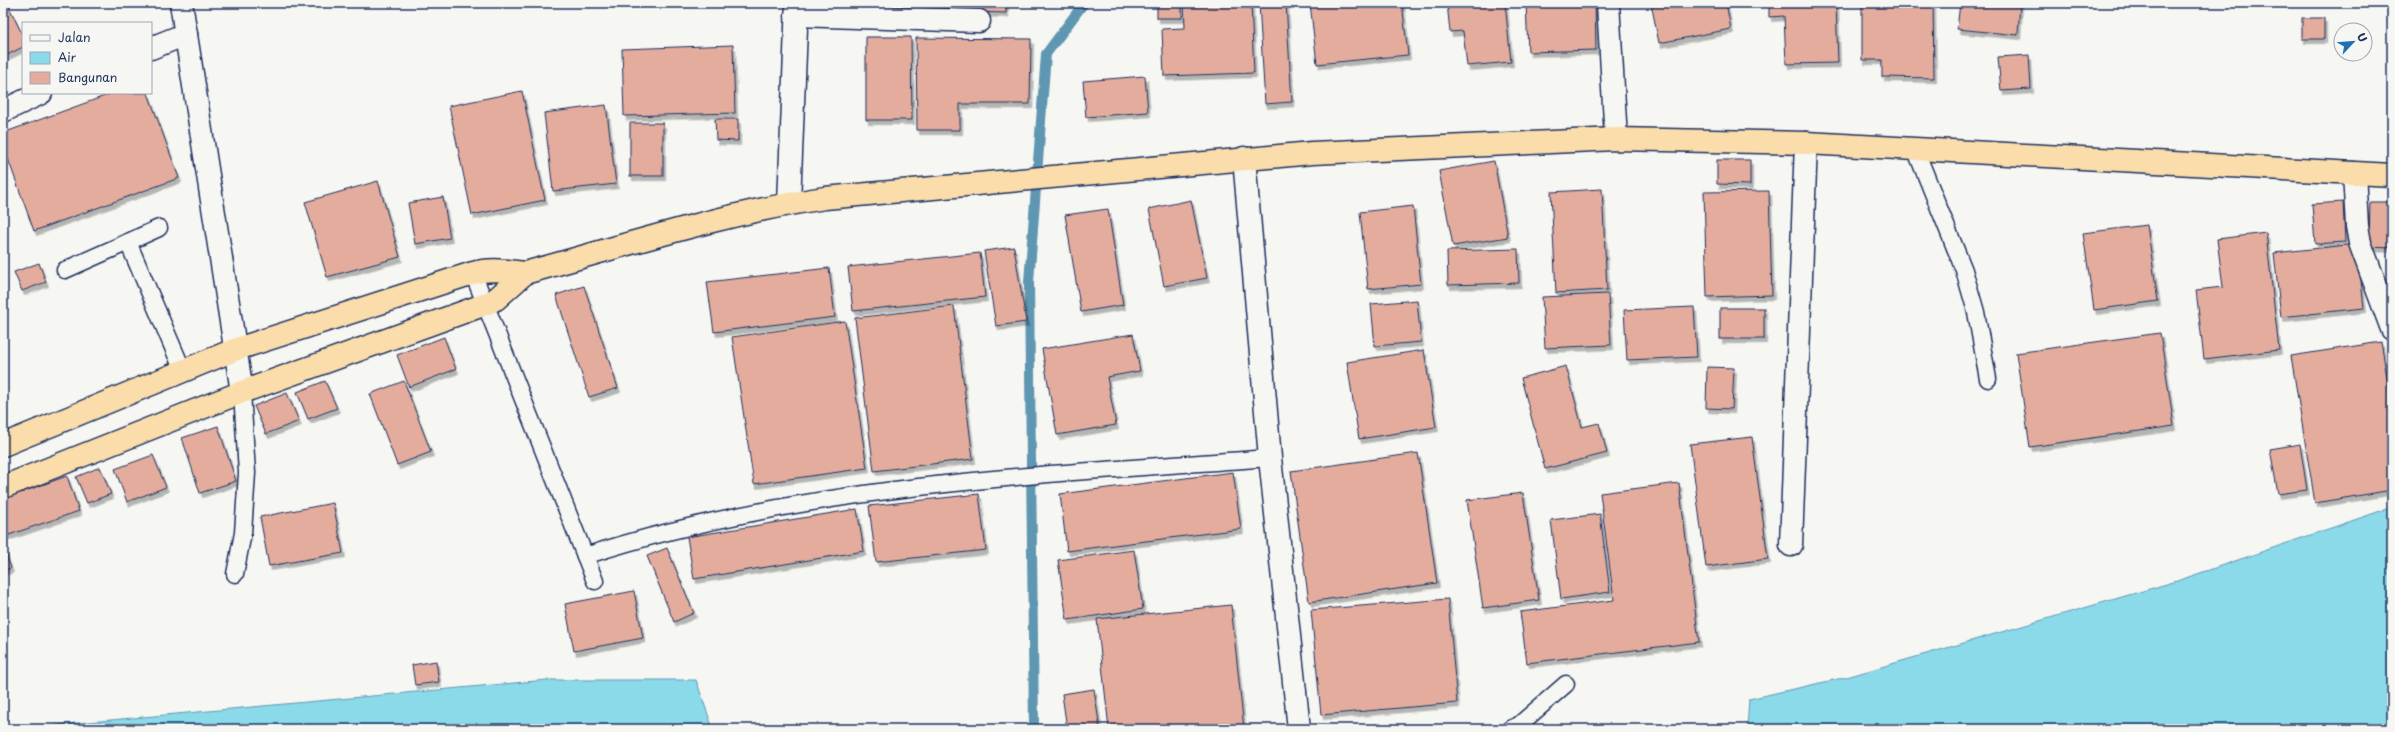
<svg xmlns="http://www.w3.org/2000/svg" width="2395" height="732" font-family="'Playpen Sans',sans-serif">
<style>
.water{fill:#8bdaea;stroke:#5e96b2}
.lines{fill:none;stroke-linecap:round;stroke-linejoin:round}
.stream{stroke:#5e96b2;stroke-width:10}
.building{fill:#e4ac9c;stroke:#1b2f5e;filter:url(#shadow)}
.service-casing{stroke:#1b2f5e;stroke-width:19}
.minor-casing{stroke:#1b2f5e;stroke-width:25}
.tertiary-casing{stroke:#1b2f5e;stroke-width:25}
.trunk-casing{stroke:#1b2f5e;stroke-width:25}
.service{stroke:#f6f6f2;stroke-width:16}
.minor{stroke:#f6f6f2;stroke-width:22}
.tertiary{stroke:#f6f6f2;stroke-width:22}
.trunk{stroke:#faddab;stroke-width:22}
</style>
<defs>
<filter id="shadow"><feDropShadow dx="2.5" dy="4.5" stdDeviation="0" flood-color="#0004"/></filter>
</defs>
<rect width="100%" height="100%" fill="#f6f6f2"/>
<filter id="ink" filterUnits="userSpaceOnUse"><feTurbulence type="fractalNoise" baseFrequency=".025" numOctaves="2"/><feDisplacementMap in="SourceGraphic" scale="8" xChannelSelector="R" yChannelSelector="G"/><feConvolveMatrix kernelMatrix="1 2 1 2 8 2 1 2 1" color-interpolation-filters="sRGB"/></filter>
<g filter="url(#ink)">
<g class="water">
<polygon points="2392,507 2392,729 1747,729 1749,699 1847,677 2177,581"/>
<polygon points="547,680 696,680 713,729 47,729 56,725"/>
</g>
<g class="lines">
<polyline class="stream" points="1034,729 1029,282 1046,54 1084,3"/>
</g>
<g class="building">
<polygon points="3,3 7,3 23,36 23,47 3,57"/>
<polygon points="855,3 1006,3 1006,13 855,9"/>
<rect x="1157" y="3" width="25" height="15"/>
<polygon points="1184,3 1251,3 1254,73 1164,76 1162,29 1185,28"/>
<polygon points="1259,3 1286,3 1292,102 1265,104"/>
<polygon points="1310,3 1402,3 1408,55 1317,64"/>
<polygon points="1447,3 1505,3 1511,62 1467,66 1463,31 1450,32"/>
<polygon points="1526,3 1595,3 1596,50 1528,52"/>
<polygon points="1651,3 1726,3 1731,29 1659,43"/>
<polygon points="1769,3 1836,3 1838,63 1786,64 1784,16 1769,17"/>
<polygon points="1862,3 1933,3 1934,78 1882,77 1882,60 1862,60"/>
<polygon points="1960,3 2020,3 2018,35 1957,29"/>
<rect x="2302" y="18" width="22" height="21"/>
<polygon points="866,37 911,37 912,120 866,120"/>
<polygon points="916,38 1031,39 1030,104 960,104 960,130 917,130"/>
<polygon points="733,45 735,113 624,116 622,49"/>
<polygon points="2029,55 2031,89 2001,91 1998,57"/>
<polygon points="1145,76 1148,112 1086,117 1083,81"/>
<polygon points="522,91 545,200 472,215 449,106"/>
<polygon points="113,93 148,93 179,178 34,231 3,145 3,133"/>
<polygon points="606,105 616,184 553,191 544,113"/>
<polygon points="715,119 738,119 738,141 716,140"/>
<rect x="630" y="123" width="33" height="53"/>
<polygon points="1717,160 1750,160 1750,185 1717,184"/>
<polygon points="1494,161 1508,237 1453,246 1439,171"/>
<polygon points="378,181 400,257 327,277 305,202"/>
<polygon points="1602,189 1607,290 1556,293 1551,192"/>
<polygon points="1769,191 1772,295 1707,297 1704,192"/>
<polygon points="443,197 450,238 415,244 408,203"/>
<polygon points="1191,200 1207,278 1164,286 1149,209"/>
<polygon points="2343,202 2345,242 2315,244 2312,204"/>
<polygon points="2370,202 2392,202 2392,248 2369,247"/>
<polygon points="1413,206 1421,284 1368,289 1360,212"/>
<polygon points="1108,209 1123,305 1081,312 1065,215"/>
<polygon points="2147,225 2158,301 2094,310 2083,233"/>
<polygon points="2266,233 2279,350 2204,359 2196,290 2223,287 2217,239"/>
<polygon points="2357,244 2364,308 2281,317 2274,253"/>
<polygon points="1014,247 1026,322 996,326 984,251"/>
<polygon points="1518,249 1519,283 1448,285 1447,251"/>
<polygon points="980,253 985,297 853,311 848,267"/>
<polygon points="39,263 46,282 22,291 14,272"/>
<polygon points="829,268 835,317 714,332 707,282"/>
<polygon points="584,286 618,388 589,397 556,295"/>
<polygon points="1608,294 1611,345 1545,348 1542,297"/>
<polygon points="1417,300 1421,342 1375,346 1371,304"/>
<polygon points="954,306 973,459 874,471 855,318"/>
<polygon points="1694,307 1697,357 1627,360 1624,310"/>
<rect x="1720" y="308" width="44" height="31"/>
<polygon points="845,321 867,468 754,484 732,337"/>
<polygon points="2160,333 2174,426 2030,447 2016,353"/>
<polygon points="1133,334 1140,371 1107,377 1116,425 1057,435 1042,349"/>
<polygon points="444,337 456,369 409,387 397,355"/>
<polygon points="2381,342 2392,406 2392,490 2315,503 2291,356"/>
<polygon points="1424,350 1436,427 1359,439 1347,362"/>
<polygon points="1566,366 1582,427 1599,423 1607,453 1545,469 1521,378"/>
<polygon points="1707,367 1734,368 1732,409 1706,408"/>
<polygon points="325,381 337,408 308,419 297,392"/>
<polygon points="404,381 431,452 397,465 370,394"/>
<polygon points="287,393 299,421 266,434 254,406"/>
<polygon points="218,426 236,481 200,493 182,438"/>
<polygon points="1752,437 1768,559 1706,567 1690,444"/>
<polygon points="2300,444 2307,490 2278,494 2270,449"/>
<polygon points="1418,453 1437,583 1309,602 1291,471"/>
<polygon points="153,455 166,487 127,502 115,469"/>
<polygon points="100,467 111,494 87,503 76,477"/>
<polygon points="1233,472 1241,529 1067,551 1060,494"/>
<polygon points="67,476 79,511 3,537 3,499"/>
<polygon points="1679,483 1699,642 1527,663 1520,612 1614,600 1600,493"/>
<polygon points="1523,493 1539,600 1483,608 1467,500"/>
<polygon points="979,494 986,550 876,562 869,506"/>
<polygon points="333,503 343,553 269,566 260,517"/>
<polygon points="857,509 864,551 694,579 687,537"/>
<polygon points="1600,514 1610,592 1561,599 1551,520"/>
<polygon points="3,546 11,568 3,571"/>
<polygon points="667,548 694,613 674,622 647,556"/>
<polygon points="1134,550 1143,609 1067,620 1058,560"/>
<polygon points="634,591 643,638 574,651 565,604"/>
<polygon points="1448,599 1457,703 1321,715 1311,610"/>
<polygon points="1231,605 1244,729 1109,729 1097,619"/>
<polygon points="436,661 439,682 415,685 412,665"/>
<polygon points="1094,689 1100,729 1067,729 1062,694"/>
</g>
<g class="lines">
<g class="service-casing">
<g id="service">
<polyline points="1916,151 1964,270 1976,312 1988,379"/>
<polyline points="128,242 159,228"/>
<polyline points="65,270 128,242 183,371"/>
<polyline points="473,273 595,581"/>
<path d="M585,556C806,484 1040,475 1270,458"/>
<polyline points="235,574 243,533 247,473 242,392"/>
<polyline points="1510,729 1519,725 1566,684"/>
</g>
</g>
<g class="minor-casing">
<g id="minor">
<polyline points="181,3 242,392"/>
<polyline points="1608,3 1616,139"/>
<polyline points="796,15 979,21"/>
<polyline points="151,48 186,34"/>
<polyline points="3,111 41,93"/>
<polyline points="1244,158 1270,458 1299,729"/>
<polyline points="2354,173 2357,226 2360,243 2392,329"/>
<polyline points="1791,545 1806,143"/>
</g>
</g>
<g class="tertiary-casing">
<polyline id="tertiary" points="789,203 797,3"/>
</g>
<g class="trunk-casing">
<g id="trunk">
<path d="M3,445L234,350L473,273C491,268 507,271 525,273C624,246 724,213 825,198L1312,153L1616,139L1806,143L2392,175"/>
<polyline points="3,487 242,392 486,304 496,299 525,273"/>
</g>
</g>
<use href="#service" class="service"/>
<use href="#minor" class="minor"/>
<use href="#tertiary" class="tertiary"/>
<use href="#trunk" class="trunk"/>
</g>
</g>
<rect width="2395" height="732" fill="none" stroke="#f6f6f2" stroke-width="16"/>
<rect x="8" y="8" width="2379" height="716" fill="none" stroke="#1b2f5e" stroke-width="1.5" filter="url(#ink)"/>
<rect x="22" y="22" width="130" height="72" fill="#f6f6f2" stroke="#9ea6b7"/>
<rect x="30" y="35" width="20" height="6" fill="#f6f6f2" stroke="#9ea6b7"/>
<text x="58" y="42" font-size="12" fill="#1b2f5e">Jalan</text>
<rect x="30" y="52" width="20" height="12" fill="#8bdaea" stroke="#9ea6b7"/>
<text x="58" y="62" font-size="12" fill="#1b2f5e">Air</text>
<rect x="30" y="72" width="20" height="12" fill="#e4ac9c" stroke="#9ea6b7"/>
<text x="58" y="82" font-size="12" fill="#1b2f5e">Bangunan</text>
<g transform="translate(2353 42) rotate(64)"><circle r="19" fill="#f6f6f2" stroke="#9ea6b7"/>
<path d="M0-3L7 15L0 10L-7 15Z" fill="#1f6fb2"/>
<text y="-6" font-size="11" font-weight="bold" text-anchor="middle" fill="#1b2f5e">U</text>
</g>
</svg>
